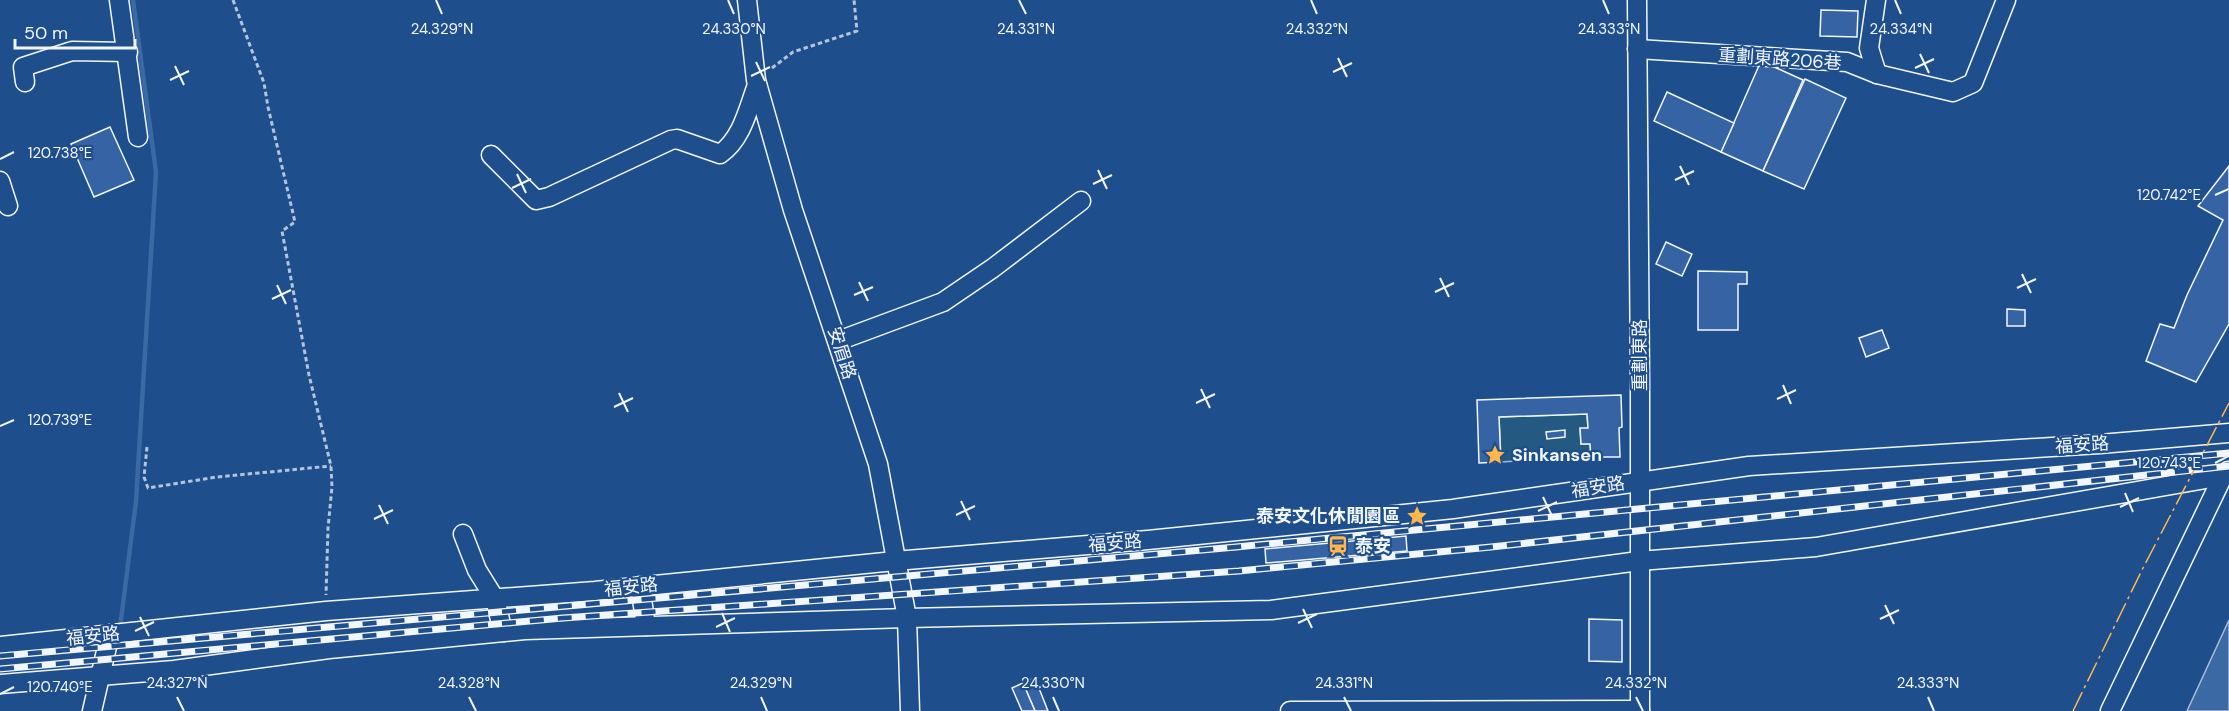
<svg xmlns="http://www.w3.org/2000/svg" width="2229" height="711" font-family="'DM Sans','Noto Sans TC',sans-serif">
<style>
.green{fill:#245a82;stroke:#a8bbd7;stroke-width:1.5}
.water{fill:#3b69a3;stroke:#a8bbd7;stroke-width:1.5}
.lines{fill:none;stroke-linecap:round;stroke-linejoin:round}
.stream{stroke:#3b69a3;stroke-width:4.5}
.building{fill:#3563a3;stroke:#f2f6ff;stroke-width:1.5}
.minor-casing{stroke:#f2f6ff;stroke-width:21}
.path{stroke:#b3c4dc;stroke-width:3;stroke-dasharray:4.5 3;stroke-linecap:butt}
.minor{stroke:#1f4e8c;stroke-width:18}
.rail-casing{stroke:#f2f6ff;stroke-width:7}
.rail{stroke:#1f4e8c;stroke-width:4.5;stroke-dasharray:14;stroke-linecap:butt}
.power{stroke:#ffb74d;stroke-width:1.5;stroke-dasharray:21 4.5 3 4.5;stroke-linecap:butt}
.ticks{fill:none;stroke:#f2f6ff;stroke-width:2}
.labels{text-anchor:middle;stroke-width:4.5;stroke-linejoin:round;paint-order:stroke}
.street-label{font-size:18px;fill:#f2f6ff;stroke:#1f4e8c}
.poi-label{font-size:18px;font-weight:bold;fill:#f2f6ff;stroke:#1f4e8c;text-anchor:start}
.ticks-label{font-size:15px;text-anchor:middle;fill:#f2f6ff;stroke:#1f4e8c;stroke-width:4.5;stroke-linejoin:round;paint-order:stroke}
</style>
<rect width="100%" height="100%" fill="#1f4e8c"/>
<polygon class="green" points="1587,414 1588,428 1580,429 1581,444 1590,444 1591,457 1501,462 1499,417"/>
<polygon class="water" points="2229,620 2229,711 2187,711"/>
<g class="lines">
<polyline class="stream" points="120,628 136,501 156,172 133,0"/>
</g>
<g class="building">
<polygon points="1821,10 1858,11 1857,37 1820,36"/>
<polygon points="1761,61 1803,80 1763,171 1721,152"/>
<polygon points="1805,79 1846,98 1804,189 1763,171"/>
<polygon points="1667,92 1734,123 1721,152 1654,121"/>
<polygon points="110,127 134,180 94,197 71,144"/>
<polygon points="2229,166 2229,324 2196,382 2146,361 2160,324 2174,328 2187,295 2223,220 2198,206"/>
<polygon points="1666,242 1692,254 1682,276 1656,264"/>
<polygon points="1698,271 1747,272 1747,284 1738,284 1738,330 1698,330"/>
<polygon points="2007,309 2025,310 2025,326 2007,326"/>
<polygon points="1882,330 1889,348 1866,357 1859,338"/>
<polygon points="1621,395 1622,427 1619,428 1620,457 1591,457 1590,444 1581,444 1580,428 1588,428 1587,414 1499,417 1501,462 1479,463 1477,400"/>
<polygon points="1565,430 1565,437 1547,439 1546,432"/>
<polygon points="1406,536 1407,551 1266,563 1265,549"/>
<polygon points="1589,619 1622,620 1622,662 1589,661"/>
<polygon points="1035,678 1048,711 1035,711 1023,683"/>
<polygon points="1023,683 1035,711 1022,711 1012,688"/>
</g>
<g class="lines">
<g class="minor-casing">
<g id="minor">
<polyline points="119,0 138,137"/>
<polyline points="747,0 756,80 793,210 878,464 907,618 910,711"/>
<polyline points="1637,0 1640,382 1640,711"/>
<polyline points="1876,0 1869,48 1877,74"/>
<polyline points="1637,49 1847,62 1877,74 1953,92 1973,83 2006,0"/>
<polyline points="25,82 23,67 72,51 128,52"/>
<path d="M491,155L536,200L549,197L671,140L677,139L720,154C742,139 748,109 757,85"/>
<polyline points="0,181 8,206"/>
<polyline points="838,341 943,302 993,268 1081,201"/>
<polyline points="463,534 477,570 495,599 503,632"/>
<polyline points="640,586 646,626"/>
<polyline points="0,646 326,611 595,591 895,561 1148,540 1453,509 1749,466 2100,444 2229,433"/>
<polyline points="0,684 174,670 329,649 525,630 907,618 1271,610 1639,561 1816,547 2223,476"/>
<polyline points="92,711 110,634"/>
<polyline points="1290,711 1640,710"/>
<polyline points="2110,711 2223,476 2228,471"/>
</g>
</g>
<g class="path">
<polyline points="233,0 264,83 268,107 295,222 282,231 309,375 331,466 332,487 328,528 326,595"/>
<polyline points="772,68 793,52 857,31 854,0"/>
<polyline points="147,447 144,477 148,488 217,477 331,466"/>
</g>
<use href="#minor" class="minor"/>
<g class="rail-casing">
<g id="rail">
<polyline points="0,656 1236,547 2229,453"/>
<polyline points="0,669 563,618 1239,571 1491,547 2229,466"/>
</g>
</g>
<use href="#rail" class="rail"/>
<polyline class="power" points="2073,711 2143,568 2229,403"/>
</g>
<path class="ticks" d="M436,0L442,14M728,0L734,14M1019,0L1026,14M1311,0L1317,14M1603,0L1609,14M1895,0L1901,14M1920,54L1929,73M1338,58L1347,77M756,62L765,81M175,66L184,85M1915,68L1934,59M1333,72L1352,63M751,76L770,67M170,80L189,71M0,159L14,152M1680,166L1689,185M1098,170L1107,189M517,174L526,193M1675,180L1694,171M1093,184L1112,175M512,188L531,179M2215,195L2229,189M2022,274L2031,293M1440,278L1449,297M859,282L868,301M277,285L286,304M2017,288L2036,279M1435,292L1454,283M854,295L873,287M272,299L291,290M1783,385L1791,404M1201,389L1210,408M619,393L628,412M1777,399L1796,390M1196,403L1215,394M614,407L633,398M0,426L14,420M2215,463L2229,456M2125,493L2133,512M1543,497L1552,516M961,501L970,520M379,505L388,524M2120,507L2139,498M1538,511L1557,502M956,515L975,506M374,519L393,510M1885,605L1894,624M1303,609L1312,628M722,613L730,632M140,617L149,636M1880,619L1899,610M1298,623L1317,614M716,627L735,618M135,631L154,622M0,694L14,687M177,697L184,711M469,697L476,711M761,697L767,711M1053,697L1059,711M1344,697L1351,711M1636,697L1643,711M1928,697L1934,711"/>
<defs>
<g id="sight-bare" transform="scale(1.62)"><path d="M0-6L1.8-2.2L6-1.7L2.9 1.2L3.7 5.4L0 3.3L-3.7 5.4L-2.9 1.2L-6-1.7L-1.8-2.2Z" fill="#ffb74d" stroke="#1f4e8c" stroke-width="2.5" paint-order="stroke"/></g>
<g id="station-bare" transform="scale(1.62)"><path d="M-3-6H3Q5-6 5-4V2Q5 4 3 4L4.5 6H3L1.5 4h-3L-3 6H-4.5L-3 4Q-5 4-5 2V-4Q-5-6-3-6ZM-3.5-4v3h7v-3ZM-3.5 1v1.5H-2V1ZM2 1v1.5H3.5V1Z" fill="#ffb74d" stroke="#1f4e8c" stroke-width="2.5" paint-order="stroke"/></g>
</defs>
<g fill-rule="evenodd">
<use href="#sight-bare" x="1495" y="455"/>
<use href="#sight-bare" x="1417" y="516"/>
<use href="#station-bare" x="1338" y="546"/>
</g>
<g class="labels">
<g class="street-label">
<text transform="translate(1780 59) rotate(4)" y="6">重劃東路206巷</text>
<text transform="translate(842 353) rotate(72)" y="6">安眉路</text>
<text transform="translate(1640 355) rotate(-90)" y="6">重劃東路</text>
<text transform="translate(2082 445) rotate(-4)" y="6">福安路</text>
<text transform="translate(1598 487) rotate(-9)" y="6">福安路</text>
<text transform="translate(1115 543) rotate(-5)" y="6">福安路</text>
<text transform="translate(631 587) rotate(-6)" y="6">福安路</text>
<text transform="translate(93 636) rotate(-6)" y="6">福安路</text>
</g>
<g class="poi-label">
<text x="1512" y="461">Sinkansen</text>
<text x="1400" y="522" text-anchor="end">泰安文化休閒園區</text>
<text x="1355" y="552">泰安</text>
</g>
</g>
<g class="ticks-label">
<text x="442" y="34">24.329°N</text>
<text x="734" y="34">24.330°N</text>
<text x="1026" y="34">24.331°N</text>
<text x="1317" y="34">24.332°N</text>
<text x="1609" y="34">24.333°N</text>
<text x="1901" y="34">24.334°N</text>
<text x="60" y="158">120.738°E</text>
<text x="2169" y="200">120.742°E</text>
<text x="60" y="425">120.739°E</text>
<text x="2169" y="468">120.743°E</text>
<text x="177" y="688">24.327°N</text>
<text x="469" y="688">24.328°N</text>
<text x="761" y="688">24.329°N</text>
<text x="1053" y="688">24.330°N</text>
<text x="1344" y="688">24.331°N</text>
<text x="1636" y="688">24.332°N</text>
<text x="1928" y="688">24.333°N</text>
<text x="60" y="692">120.740°E</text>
</g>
<path d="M15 39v9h120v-9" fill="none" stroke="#f2f6ff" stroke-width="3"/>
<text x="24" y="39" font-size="18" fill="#f2f6ff" stroke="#1f4e8c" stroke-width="4.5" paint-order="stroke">50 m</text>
</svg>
